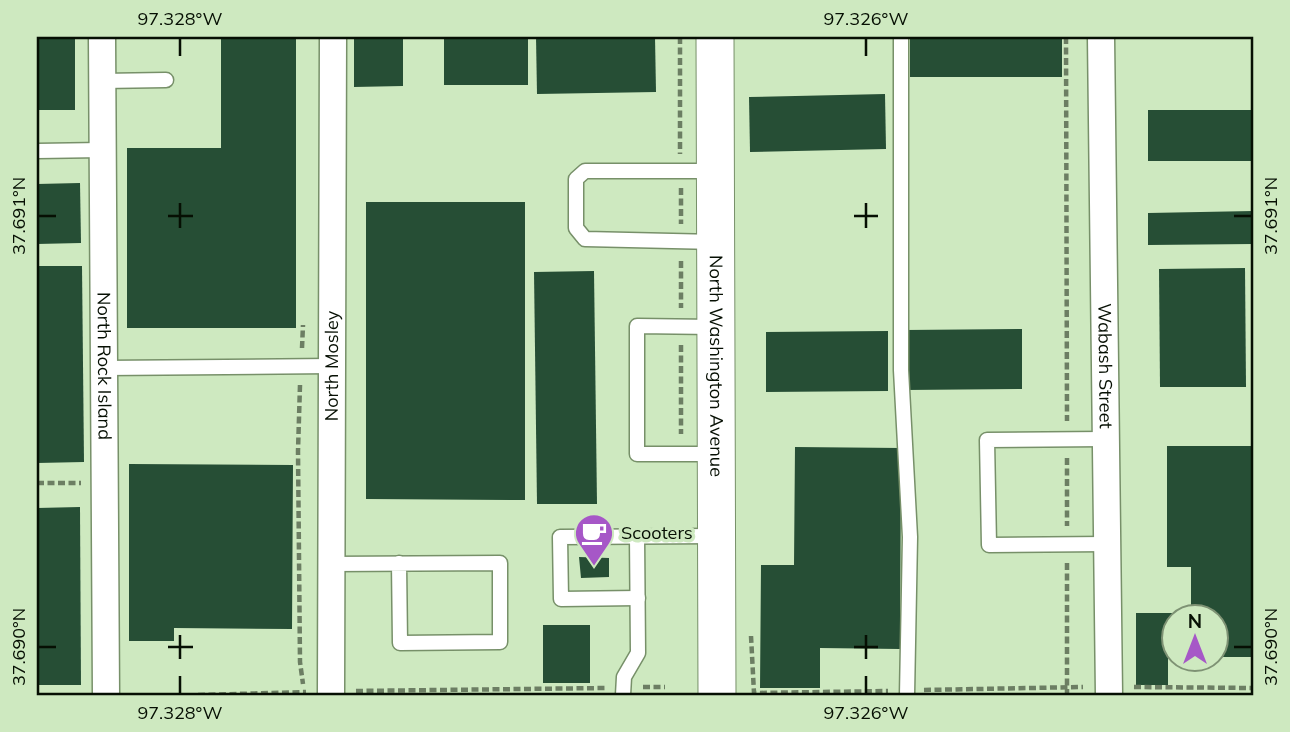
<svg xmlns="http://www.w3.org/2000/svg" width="1290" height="732" font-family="Mulish,sans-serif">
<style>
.building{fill:#264e35}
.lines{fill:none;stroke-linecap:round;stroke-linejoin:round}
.service-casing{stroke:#779069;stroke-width:17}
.minor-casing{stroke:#779069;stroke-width:29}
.secondary-casing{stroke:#779069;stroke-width:39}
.path{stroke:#6c7e63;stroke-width:4.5;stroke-dasharray:7 3.5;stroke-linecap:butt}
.service{stroke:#fff;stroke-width:14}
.minor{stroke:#fff;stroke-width:26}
.secondary{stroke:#fff;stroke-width:37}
.ticks{fill:none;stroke:#060f03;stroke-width:2.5}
.labels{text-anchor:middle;stroke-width:7;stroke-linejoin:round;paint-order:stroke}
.street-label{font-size:18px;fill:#060f03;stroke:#cee9c0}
.poi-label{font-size:18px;fill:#060f03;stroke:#cee9c0;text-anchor:start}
.neatline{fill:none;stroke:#060f03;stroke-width:2.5}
.ticks-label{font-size:18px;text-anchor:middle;fill:#060f03}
</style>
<rect width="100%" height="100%" fill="#cee9c0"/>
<g class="building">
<rect x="37" y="37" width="38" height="73"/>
<polygon points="221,37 296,37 296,328 127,328 127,148 221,148"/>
<polygon points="354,37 403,37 403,86 354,87"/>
<rect x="444" y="37" width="84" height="48"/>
<polygon points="536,37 655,37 656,92 537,94"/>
<rect x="910" y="37" width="152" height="40"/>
<polygon points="885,94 886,149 750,152 749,97"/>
<rect x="1148" y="110" width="105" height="51"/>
<polygon points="80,183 81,243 37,244 37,184"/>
<polygon points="366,202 525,202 525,500 366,499"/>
<polygon points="1253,211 1253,244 1148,245 1148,213"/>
<polygon points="37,266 82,266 84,462 37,463"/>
<polygon points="1245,268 1246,387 1160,387 1159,269"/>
<polygon points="594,271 597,504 537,504 534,272"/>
<polygon points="1022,329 1022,389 905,390 905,330"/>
<polygon points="888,331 888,391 766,392 766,332"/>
<polygon points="1167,446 1253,446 1253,657 1216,657 1216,616 1174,616 1174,657 1168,657 1168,685 1136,685 1136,613 1191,613 1191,567 1167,567"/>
<polygon points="795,447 901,448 900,649 820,648 820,688 760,688 761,565 794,565"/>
<polygon points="129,464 293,465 292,629 174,628 174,641 129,641"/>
<polygon points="80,507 81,685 37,685 37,508"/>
<polygon points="579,557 609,558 609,577 581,578"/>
<rect x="543" y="625" width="47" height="58"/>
</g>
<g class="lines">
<g class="service-casing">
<g id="service">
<polyline points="901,37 901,370 910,537 907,695"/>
<polyline points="102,81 166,80"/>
<polyline points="37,151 102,150"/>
<polyline points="714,171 585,171 576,179 576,228 585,239 716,242"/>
<polyline points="714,327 637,326 637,454 715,454"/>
<polyline points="104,368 332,366"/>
<polyline points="1105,439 987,440 989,545 1107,544"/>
<polyline points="331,564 500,563 500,642 400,643 399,563"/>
<polyline points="638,598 561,599 560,537 715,536"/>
<polyline points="623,695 624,677 638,653 637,536"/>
</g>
</g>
<g class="minor-casing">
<g id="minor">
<path id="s1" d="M102,37L106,695"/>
<path id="s2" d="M1101,37L1109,695"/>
<path id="s3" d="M331,695L333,37"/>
</g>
</g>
<g class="secondary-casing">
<g id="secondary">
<path id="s4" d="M715,37L717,695"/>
</g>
</g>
<g class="path">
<polyline points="680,37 680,154"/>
<polyline points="1066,37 1067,421"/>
<polyline points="681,188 681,224"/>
<polyline points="681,261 681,308"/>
<polyline points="681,345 681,434"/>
<polyline points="302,348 303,325"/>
<polyline points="300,385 298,451 300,662 303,684"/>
<polyline points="1067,458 1067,526"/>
<polyline points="37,483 81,483"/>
<polyline points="1067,563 1067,695"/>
<polyline points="751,636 754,693 888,691"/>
<polyline points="643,687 665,687"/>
<polyline points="1134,687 1253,688"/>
<polyline points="924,690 1083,687"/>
<polyline points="356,691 607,688"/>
<polyline points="198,695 306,692"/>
</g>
<use href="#service" class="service"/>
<use href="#minor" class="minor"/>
<use href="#secondary" class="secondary"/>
</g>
<path class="ticks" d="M180,38V56M866,38V56M180,203V228M866,203V228M38,216H56M168,216H193M854,216H878M1234,216H1252M180,635V659M866,635V659M38,647H56M168,647H193M854,647H878M1234,647H1252M180,676V694M866,676V694"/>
<defs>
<g id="cafe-pin" transform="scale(2.0125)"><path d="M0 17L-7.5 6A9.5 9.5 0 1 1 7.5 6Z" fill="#a657c7" stroke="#cee9c0"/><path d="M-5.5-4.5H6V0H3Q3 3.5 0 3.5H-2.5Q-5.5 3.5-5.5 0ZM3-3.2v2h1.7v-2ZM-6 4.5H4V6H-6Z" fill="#fff"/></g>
</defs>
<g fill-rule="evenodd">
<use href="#cafe-pin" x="594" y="533"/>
</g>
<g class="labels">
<g class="street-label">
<text dy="6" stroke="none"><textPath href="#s1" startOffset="329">North Rock Island</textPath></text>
<text dy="6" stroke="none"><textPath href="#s3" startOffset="329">North Mosley</textPath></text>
<text dy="6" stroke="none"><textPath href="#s4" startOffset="329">North Washington Avenue</textPath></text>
<text dy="6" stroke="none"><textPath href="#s2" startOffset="329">Wabash Street</textPath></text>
</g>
<g class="poi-label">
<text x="621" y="539">Scooters</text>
</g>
</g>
<rect width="1290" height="732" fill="none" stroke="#cee9c0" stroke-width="77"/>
<g transform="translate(1195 638)"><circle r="33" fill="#cee9c0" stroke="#7e9274" stroke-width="2"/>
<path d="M0-5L12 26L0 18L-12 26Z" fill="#a657c7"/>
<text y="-10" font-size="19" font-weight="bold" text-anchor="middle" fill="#060f03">N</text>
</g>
<rect x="38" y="38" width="1214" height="656" class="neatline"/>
<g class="ticks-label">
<text x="180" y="25">97.328°W</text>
<text x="866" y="25">97.326°W</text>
<text transform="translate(19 216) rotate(-90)" y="6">37.691°N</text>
<text transform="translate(1271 216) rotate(-90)" y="6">37.691°N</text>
<text transform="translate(19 647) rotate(-90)" y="6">37.690°N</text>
<text transform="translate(1271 647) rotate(-90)" y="6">37.690°N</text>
<text x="180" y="719">97.328°W</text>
<text x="866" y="719">97.326°W</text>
</g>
</svg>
